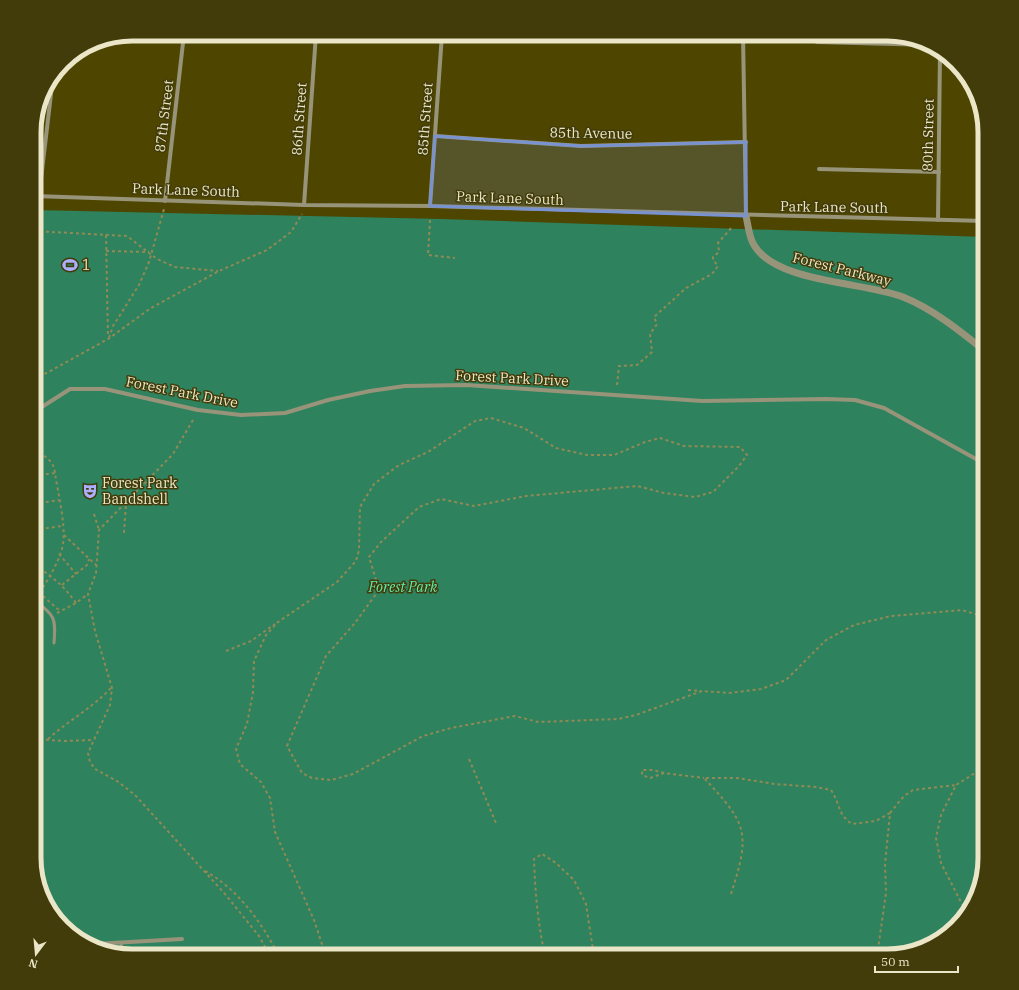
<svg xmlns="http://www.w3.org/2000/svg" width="1019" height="990" font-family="'IBM Plex Serif',serif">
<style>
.green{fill:#2e825e}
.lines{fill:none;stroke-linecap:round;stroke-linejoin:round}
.path{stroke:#908a54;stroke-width:2;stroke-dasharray:3 3;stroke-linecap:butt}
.service{stroke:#97947a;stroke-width:3}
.minor{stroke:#97947a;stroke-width:4}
.tertiary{stroke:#97947a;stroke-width:7}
.marked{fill:#7992d0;fill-opacity:0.2;stroke:#7992d0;stroke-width:3;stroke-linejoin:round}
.labels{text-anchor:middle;stroke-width:3;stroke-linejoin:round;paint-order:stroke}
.street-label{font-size:14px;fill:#eae6c7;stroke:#423b0a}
.poi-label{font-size:14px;fill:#eae6c7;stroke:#423b0a;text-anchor:start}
.park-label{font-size:14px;font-style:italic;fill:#5fecaf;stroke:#423b0a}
.rim{fill:none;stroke:#eae6c7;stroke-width:5}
</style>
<rect width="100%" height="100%" fill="#4e4600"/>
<polygon class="green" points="34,210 441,219 985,237 985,858 977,896 952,932 924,949 887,956 132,956 94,948 58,923 41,895 34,858"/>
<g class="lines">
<g class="path">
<polyline points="430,220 428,255 455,258"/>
<polyline points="34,231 127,236 157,259 175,267 218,271"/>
<polyline points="106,235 108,337"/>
<polyline points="106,251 149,252"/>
<polyline points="109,338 113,326 139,285 149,262 164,209"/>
<polyline points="34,380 108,339 151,308 219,271 267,250 291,232 302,214"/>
<polyline points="617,385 619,366 637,365 652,352 650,334 657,324 654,317 686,288 712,274 718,266 713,260 713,257 719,252 718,243 733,226"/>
<polyline points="193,420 173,454 99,530 96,573 88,594 95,631 112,688 110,705 88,753 90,762 95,769 117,781 135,795 225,894 259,936 270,956"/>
<path d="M34,449C44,456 54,460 55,473"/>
<path d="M34,476L55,473C58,494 66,524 63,544C60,561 49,578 40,592"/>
<polyline points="34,504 59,500"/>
<polyline points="94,514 99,530"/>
<polyline points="34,530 62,526"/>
<polyline points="124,533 126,503"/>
<polyline points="64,535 96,565"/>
<polyline points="59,554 76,574"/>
<path d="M34,565C52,576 64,586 76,603"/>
<polyline points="62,585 87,565 89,559"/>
<polyline points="34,588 60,611"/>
<polyline points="57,613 76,603 88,594"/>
<polyline points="226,651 251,641 275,624"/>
<polyline points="688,690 701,691"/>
<polyline points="34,739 64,741 93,740"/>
<path d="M48,739C68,721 92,708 111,688"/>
<polyline points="469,759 496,823"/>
<polyline points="664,773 653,770 642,770 642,775 650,778 664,773 704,778"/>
<polyline points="890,813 904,796 913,790 956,785"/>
<path d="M205,871C238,889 262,923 279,956"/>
<path d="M731,894C751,832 747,824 704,778H737L775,784L816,787L831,790C841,805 837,814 852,824L876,821L890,813L885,864L886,893L877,956"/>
<polyline points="966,912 941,863 936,838 941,815 956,785 975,773 985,759"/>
<polyline points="326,956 314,920 275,832 270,798 261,782 240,764 236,749 247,724 253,692 254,661 266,635 278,622 337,582 356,561 359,550 360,507 374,484 399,465 428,452 475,421 491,418 524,428 556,448 587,455 614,455 645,442 660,438 684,446 740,447 747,455 739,466 713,492 695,497 664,493 637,486 526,496 474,506 441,499 419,507 381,542 369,557 377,583 376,594 355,623 326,656 287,746 302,773 312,778 331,780 353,774 423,736 451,728 515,716 538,722 618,719 636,715 702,691 729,693 761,689 786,680 826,640 854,625 891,616 962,610 985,617"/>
<path d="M545,956C538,924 535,892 534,859L542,854L556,863L574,880L586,904L594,956"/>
</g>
<g class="service">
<path d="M34,600C55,616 56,617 54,643"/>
<polyline points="121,943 123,954"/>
</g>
<g class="minor">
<polyline points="743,34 746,216"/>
<polyline points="817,42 932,45"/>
<polyline points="435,136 581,146 746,142"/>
<polyline points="819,169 939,172"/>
<polyline points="34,196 304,205 430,206 985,221"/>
<polyline points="39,196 53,77"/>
<polyline points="165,201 184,34"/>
<polyline points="304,205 316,34"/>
<polyline points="430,206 442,34"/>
<polyline points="938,220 940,52"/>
<polyline points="34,412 70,389 105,389 198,410 241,415 285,413 328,400 370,391 405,386 466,385 702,401 826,399 855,400 884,408 985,464"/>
<polyline points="58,921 95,944 182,939"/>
</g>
<path class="tertiary" d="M746,216C748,224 749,238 754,245C776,283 865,282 903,297C933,309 960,331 985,351"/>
</g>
<path class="marked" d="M435,136L581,146L746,142V216L430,206Z"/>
<defs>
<g id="stadium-bare" transform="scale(1.2)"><path d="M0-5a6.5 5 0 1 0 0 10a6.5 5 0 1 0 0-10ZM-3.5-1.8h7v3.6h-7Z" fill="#acaffb" stroke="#423b0a" stroke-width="2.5" paint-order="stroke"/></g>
<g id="theatre-bare" transform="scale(1.2)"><path d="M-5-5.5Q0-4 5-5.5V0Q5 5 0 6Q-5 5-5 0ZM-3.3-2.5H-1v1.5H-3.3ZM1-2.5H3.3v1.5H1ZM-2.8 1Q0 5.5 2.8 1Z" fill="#acaffb" stroke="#423b0a" stroke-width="2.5" paint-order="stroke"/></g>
</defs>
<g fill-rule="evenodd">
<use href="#stadium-bare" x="70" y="265"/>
<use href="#theatre-bare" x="90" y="491"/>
</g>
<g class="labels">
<g class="street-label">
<text transform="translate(164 116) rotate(-83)" y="5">87th Street</text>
<text transform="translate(299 119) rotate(-86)" y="5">86th Street</text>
<text transform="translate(425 119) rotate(-86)" y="5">85th Street</text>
<text transform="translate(591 133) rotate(1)" y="5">85th Avenue</text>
<text transform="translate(928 135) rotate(-89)" y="5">80th Street</text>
<text transform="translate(186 190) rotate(2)" y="5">Park Lane South</text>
<text transform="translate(510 198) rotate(2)" y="5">Park Lane South</text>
<text transform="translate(834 207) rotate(1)" y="5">Park Lane South</text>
<text transform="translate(842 269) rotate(14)" y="5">Forest Parkway</text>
<text transform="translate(512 378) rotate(3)" y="5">Forest Park Drive</text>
<text transform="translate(182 392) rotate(11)" y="5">Forest Park Drive</text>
</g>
<g class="poi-label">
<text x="82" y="270">1</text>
<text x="102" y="488">Forest Park<tspan x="102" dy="16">Bandshell</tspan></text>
</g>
<g class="park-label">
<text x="403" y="592">Forest Park</text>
</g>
</g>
<path d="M0 0H1019V990H0ZM132 41H887A91 91 0 0 1 978 132V858A91 91 0 0 1 887 949H132A91 91 0 0 1 41 858V132A91 91 0 0 1 132 41Z" fill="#423b0a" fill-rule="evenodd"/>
<path class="rim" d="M132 41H887A91 91 0 0 1 978 132V858A91 91 0 0 1 887 949H132A91 91 0 0 1 41 858V132A91 91 0 0 1 132 41Z"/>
<g transform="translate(36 954) rotate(196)" stroke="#423b0a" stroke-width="3" paint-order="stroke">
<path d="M0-3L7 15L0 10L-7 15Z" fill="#eae6c7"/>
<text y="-6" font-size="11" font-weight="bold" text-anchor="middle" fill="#eae6c7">N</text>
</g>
<path d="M875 966v6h83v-6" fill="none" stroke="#eae6c7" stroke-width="2"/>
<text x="881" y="966" font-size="12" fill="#eae6c7" stroke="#423b0a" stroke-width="3" paint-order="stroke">50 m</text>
</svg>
